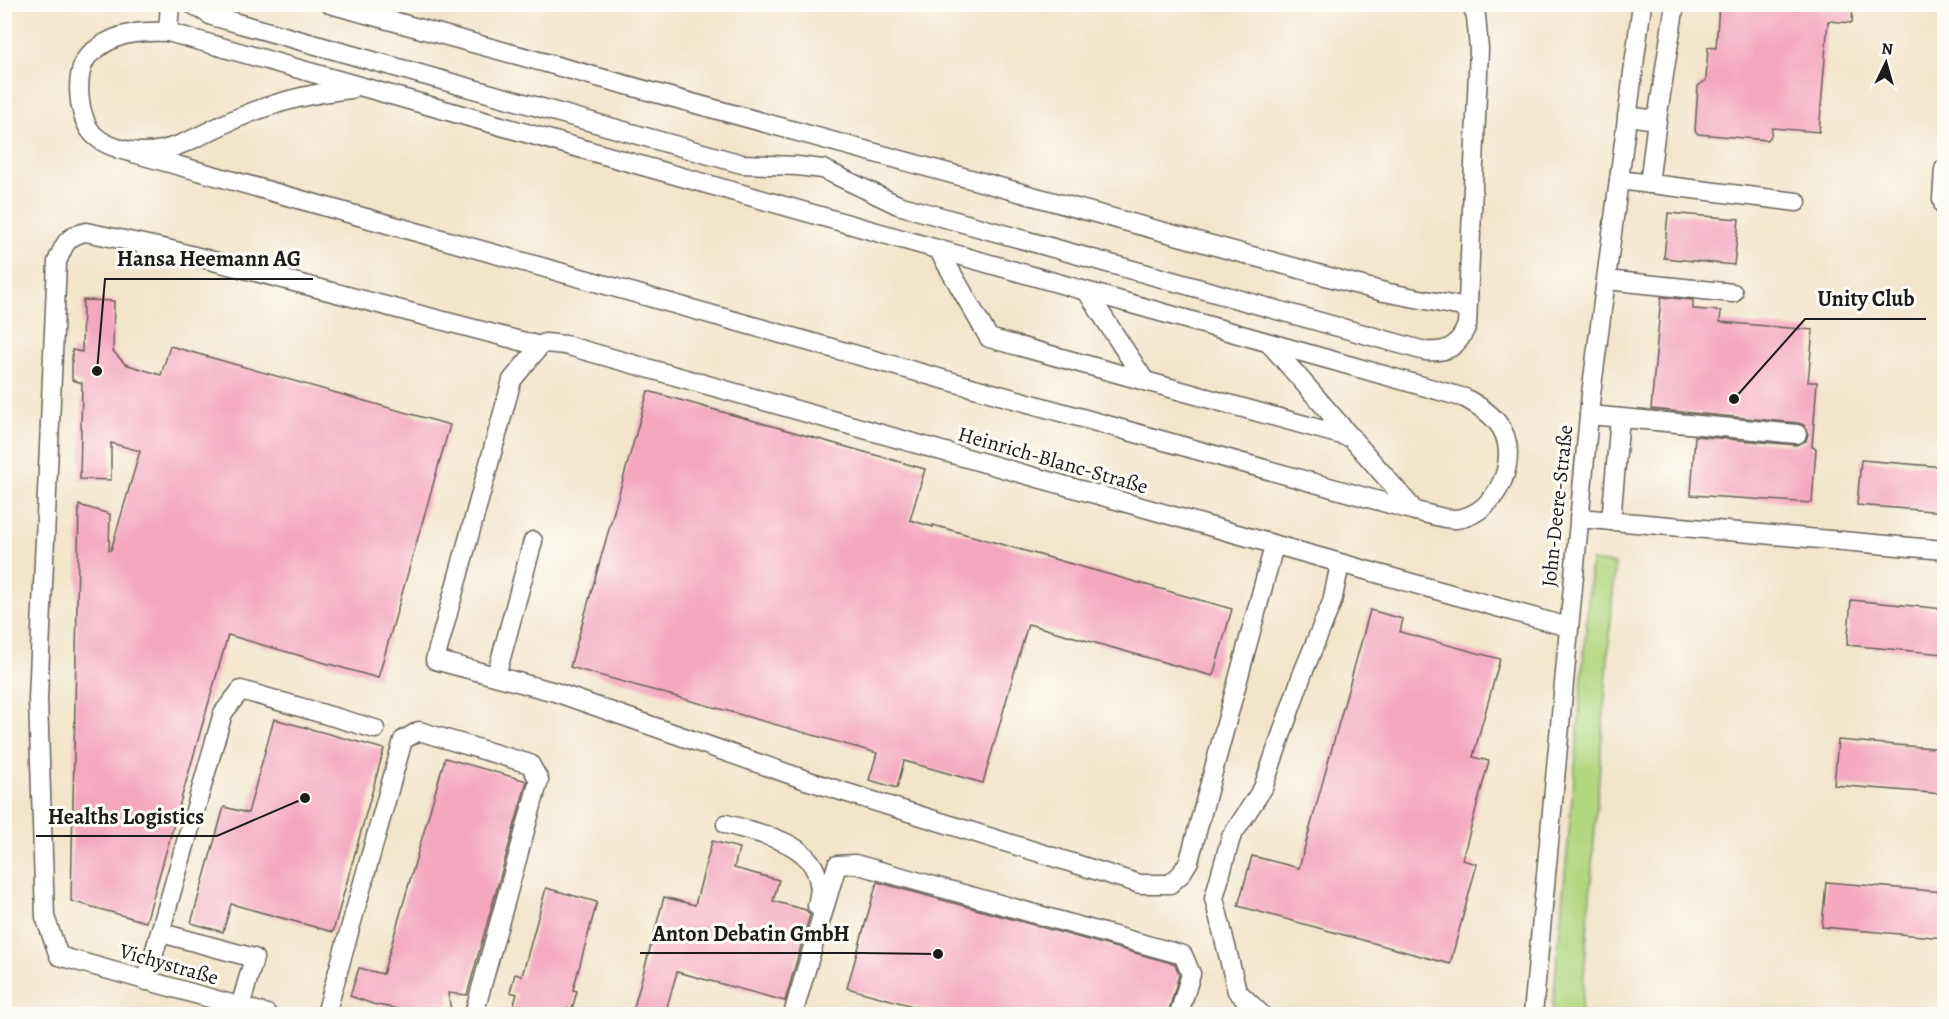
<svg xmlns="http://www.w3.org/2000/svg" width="1949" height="1019" font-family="Alegreya,serif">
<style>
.green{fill:#b2d781;stroke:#677a4e;stroke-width:1.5}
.building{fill:#f4a8c0}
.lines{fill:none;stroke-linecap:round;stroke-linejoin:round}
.minor-casing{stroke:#676259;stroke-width:21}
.minor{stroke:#fff;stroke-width:18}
.labels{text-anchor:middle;stroke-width:6;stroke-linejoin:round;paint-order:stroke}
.street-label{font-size:21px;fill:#1c1c1c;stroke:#fdfcf7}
.leader{fill:none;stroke:#1c1c1c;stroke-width:2}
.callout-dot{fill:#1c1c1c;stroke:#fdfcf7;stroke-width:2}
.callout-label{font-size:22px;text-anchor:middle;font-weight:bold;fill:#1c1c1c;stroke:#fdfcf7;stroke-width:6;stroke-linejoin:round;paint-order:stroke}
</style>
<rect width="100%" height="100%" fill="#fdfcf7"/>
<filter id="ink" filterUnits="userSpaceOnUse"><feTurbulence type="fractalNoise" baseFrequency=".0167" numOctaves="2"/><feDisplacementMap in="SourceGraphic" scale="12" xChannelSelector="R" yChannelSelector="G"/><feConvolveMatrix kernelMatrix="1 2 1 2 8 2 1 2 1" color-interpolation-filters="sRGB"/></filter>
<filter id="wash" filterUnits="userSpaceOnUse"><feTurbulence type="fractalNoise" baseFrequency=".008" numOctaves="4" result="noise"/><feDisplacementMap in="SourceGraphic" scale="24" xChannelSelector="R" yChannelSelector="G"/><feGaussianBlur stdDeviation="1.35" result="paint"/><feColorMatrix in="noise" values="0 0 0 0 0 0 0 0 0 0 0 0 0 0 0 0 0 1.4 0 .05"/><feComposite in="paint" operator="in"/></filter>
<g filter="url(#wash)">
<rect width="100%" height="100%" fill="#f2e5ca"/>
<polygon class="green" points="1591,561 1615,564 1581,1014 1552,1014 1576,757"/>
<g id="blocks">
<g class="building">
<polygon points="1719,4 1853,4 1852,23 1828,21 1819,132 1772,128 1771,136 1767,140 1698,134 1695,131 1698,86 1706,80 1708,47 1716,48"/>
<polygon points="1668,213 1739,219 1734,265 1664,258"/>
<polygon points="1661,297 1693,300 1693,309 1721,311 1720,322 1813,330 1808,382 1817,382 1812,447 1816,448 1812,503 1691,495 1695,436 1796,445 1806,441 1808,434 1804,425 1798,423 1651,409"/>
<polygon points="83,300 114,301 113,351 125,364 161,375 170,346 450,425 378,678 228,635 146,922 71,901 79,505 110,514 109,550 111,550 140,451 111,443 111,480 80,479 82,383 72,380 72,350 82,352"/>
<polygon points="648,391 925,469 910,520 933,527 933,525 1232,609 1213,676 1028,624 983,783 904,761 897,788 869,780 877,753 570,667"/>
<polygon points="1861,460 1944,467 1944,512 1857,505"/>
<polygon points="1851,600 1944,609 1944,654 1847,645"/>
<polygon points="1370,610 1403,619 1400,632 1500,659 1473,757 1489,761 1462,860 1477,864 1450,964 1238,906 1252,856 1299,868"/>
<polygon points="274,719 384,749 333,932 231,904 223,932 191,923 224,807 248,813"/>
<polygon points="1838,740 1944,749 1944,794 1834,785"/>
<polygon points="445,758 527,781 467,995 448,993 451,1010 408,1011 373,1004 350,996 359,968 383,974"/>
<polygon points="712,841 739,848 734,868 779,880 773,901 806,910 810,915 785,1001 677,972 665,1014 647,1014 633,1011 664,897 695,905"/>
<polygon points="877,882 1175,964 1179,975 1168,1014 942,1014 847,988"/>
<polygon points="1826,882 1944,892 1944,938 1822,927"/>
<polygon points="546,888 597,902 573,990 577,991 572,1009 568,1008 566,1014 511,1014 517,994 510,992 515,974 522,976"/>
</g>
</g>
</g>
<g filter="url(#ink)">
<use href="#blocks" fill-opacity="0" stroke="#676259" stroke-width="1.5"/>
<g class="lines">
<g class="minor-casing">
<g id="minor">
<path d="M170,4L168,32C143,31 120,32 99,47C96,50 90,53 88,56C73,74 78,121 95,136C107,147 127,152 142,152C177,153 209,129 240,117C275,102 313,93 351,89"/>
<path d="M192,4L212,16L742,164L797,166L823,169L898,205L1425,351C1448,353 1458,347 1467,325L1479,49L1476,16L1471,4"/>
<polyline points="330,4 1384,292 1467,308"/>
<polyline points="1627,116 1657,120 1649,184"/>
<polyline points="1657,120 1675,4"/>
<path d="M119,149L1415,511C1426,513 1446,520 1456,519C1490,515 1513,476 1507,443C1503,421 1483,408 1465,398L168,32"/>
<polyline points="1944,169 1942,199 1944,206"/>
<polyline points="1619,180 1797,202"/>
<polyline points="939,251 989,338 1352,438"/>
<polyline points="1606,280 1733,293"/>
<polyline points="1087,292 1145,381"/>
<polyline points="1269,343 1415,511"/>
<polyline points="1589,415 1797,434"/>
<polyline points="1579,518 1944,550"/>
<polyline points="1611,521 1620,418"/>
<polyline points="1274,546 1189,861 1181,874 1170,884 1140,884 809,781 555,692 435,660 512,380 540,346 545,343 565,345 1568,627"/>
<polyline points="496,676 533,541"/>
<path d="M726,824C760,834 813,841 819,883C821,890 818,899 817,906"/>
<polyline points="169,935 254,958 240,1007"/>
<polyline points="146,981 223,713 241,690 375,729"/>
<path d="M267,1014L59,956L45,917L38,699L57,262C64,245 66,236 86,232L167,249L540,346"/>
<polyline points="326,1014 403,740 419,731 530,764 539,780 474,1014"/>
<polyline points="793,1014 837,865 855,864 1183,955 1191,974 1179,1014"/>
<polyline points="1261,1014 1237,991 1214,898 1231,837 1263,788 1302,675 1332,602 1340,564"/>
<polyline points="1533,1014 1591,394 1642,4"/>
</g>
</g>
<use href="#minor" class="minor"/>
</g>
</g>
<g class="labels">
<g class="street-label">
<text transform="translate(1053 460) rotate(16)" y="7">Heinrich-Blanc-Straße</text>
<text transform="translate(1557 506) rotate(-84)" y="7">John-Deere-Straße</text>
<text transform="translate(169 964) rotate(16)" y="7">Vichystraße</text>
</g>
</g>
<path class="leader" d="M97 371L105 279H313M1734 399L1805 319H1926M305 798L217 836H36M938 954L862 953H640"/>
<g class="callout-dot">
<circle cx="97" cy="371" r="6"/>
<circle cx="1734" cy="399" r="6"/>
<circle cx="305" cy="798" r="6"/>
<circle cx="938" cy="954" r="6"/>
</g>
<g class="callout-label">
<text x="209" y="266">Hansa Heemann AG</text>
<text x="1866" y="306">Unity Club</text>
<text x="126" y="824">Healths Logistics</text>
<text x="751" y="941">Anton Debatin GmbH</text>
</g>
<rect width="1949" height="1019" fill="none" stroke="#fdfcf7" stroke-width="24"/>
<g transform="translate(1886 63) rotate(5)" stroke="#fdfcf7" stroke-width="4.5" paint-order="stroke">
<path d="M0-4.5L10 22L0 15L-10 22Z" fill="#1c1c1c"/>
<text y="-9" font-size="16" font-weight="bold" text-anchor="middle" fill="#1c1c1c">N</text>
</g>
</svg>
